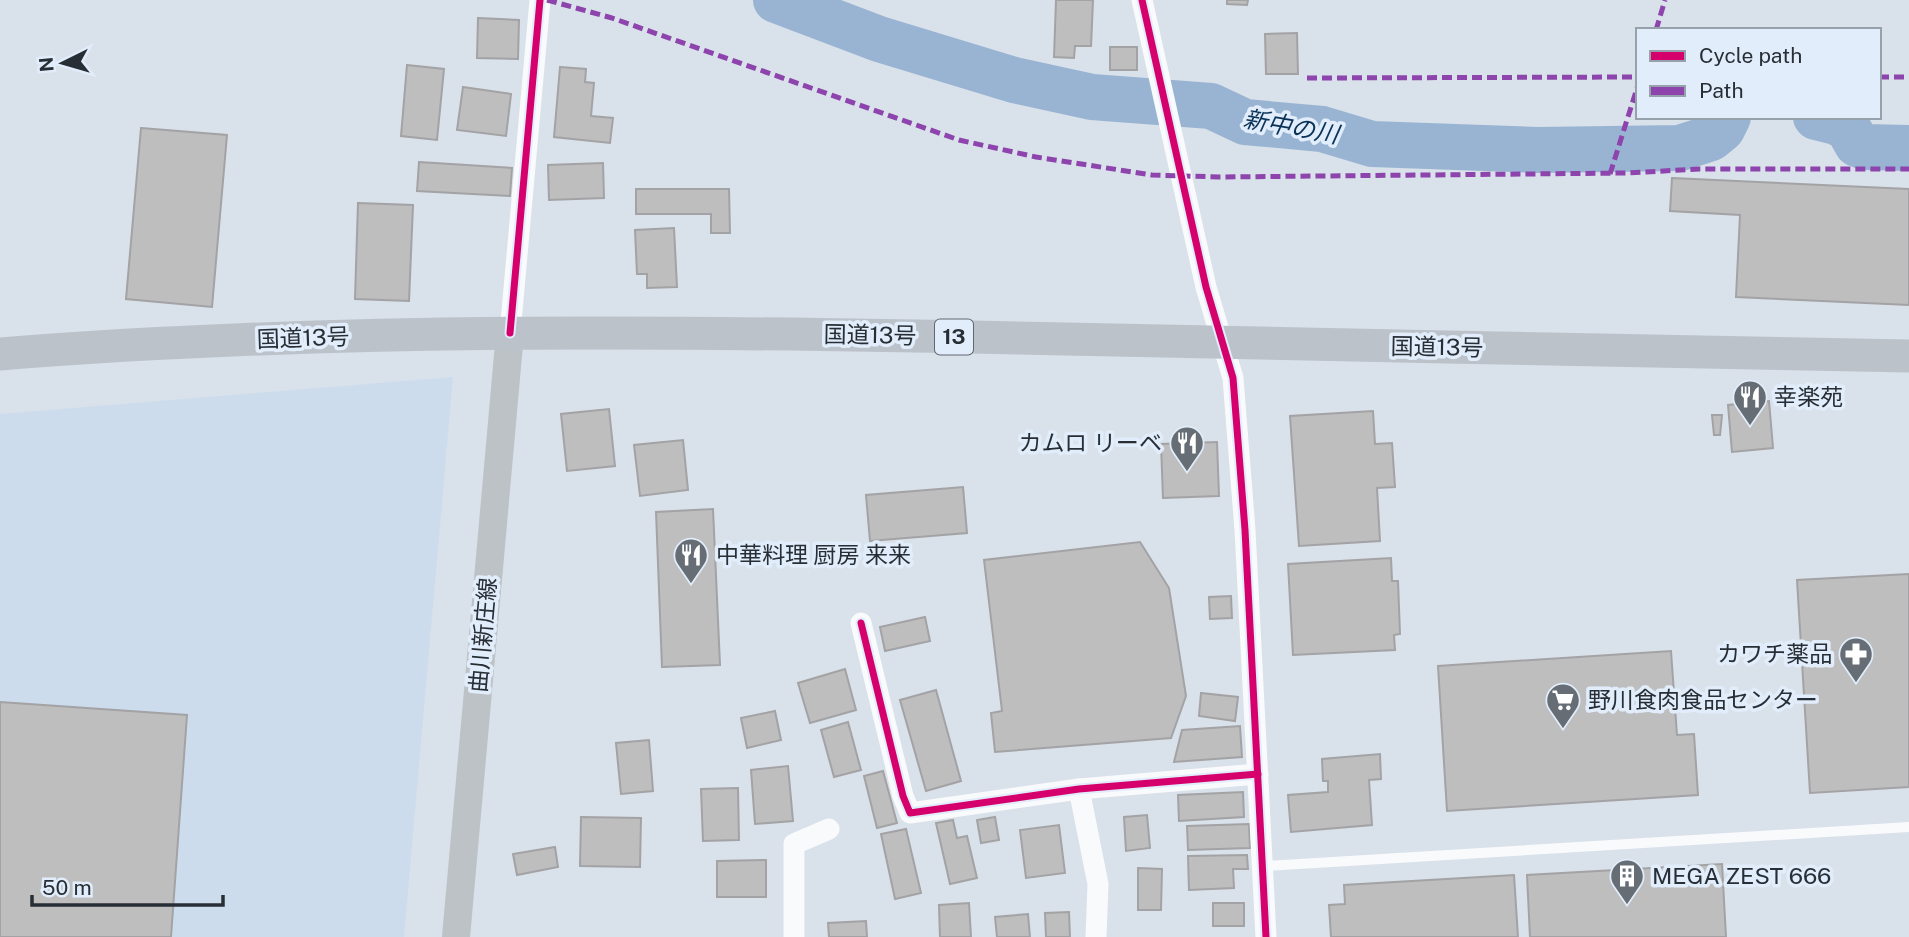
<svg xmlns="http://www.w3.org/2000/svg" width="1909" height="937" font-family="'Public Sans','Noto Sans JP',sans-serif">
<style>
.built{fill:#cddced}
.lines{fill:none;stroke-linecap:round;stroke-linejoin:round}
.river{stroke:#99b4d2;stroke-width:46}
.building{fill:#bebebf;stroke:#a3a3a5;stroke-width:2}
.service{stroke:#f9fafc;stroke-width:10}
.minor{stroke:#f9fafc;stroke-width:21}
.secondary{stroke:#bdc2c6;stroke-width:28}
.trunk{stroke:#bcc2ca;stroke-width:33}
.quiet{stroke:#8e44ad;stroke-width:5;stroke-dasharray:10 5;stroke-linecap:butt}
.cycleway-casing{stroke:#e1edfb;stroke-width:11}
.cycleway{stroke:#d6006c;stroke-width:7}
.labels{text-anchor:middle;stroke-width:7;stroke-linejoin:round;paint-order:stroke}
.shield{fill:#e1edfb;stroke:#606770;stroke-width:2}
.shield-label{font-size:21px;font-weight:bold;fill:#282e35}
.street-label{font-size:23px;fill:#282e35;stroke:#e1edfb}
.poi-label{font-size:23px;fill:#282e35;stroke:#e1edfb;text-anchor:start}
.water-label{font-size:24px;font-style:italic;fill:#0b3358;stroke:#e1edfb}
</style>
<rect width="100%" height="100%" fill="#d9e1ea"/>
<polygon class="built" points="453,377 404,937 0,937 0,414"/>
<g class="lines">
<g class="river">
<polyline points="776,0 879,39 1014,80 1092,97 1211,106 1245,122 1322,129 1372,144 1538,150 1680,148 1711,138 1722,129 1728,117"/>
<polyline points="1816,117 1836,122 1848,128 1857,144 1865,147 1909,148"/>
</g>
</g>
<g class="building">
<polygon points="1056,0 1093,0 1091,46 1075,46 1074,58 1054,57"/>
<polygon points="1227,0 1248,0 1247,5 1227,4"/>
<polygon points="478,18 519,20 518,59 477,58"/>
<polygon points="1297,33 1298,74 1266,74 1265,34"/>
<rect x="1110" y="47" width="27" height="23"/>
<polygon points="407,65 444,69 437,140 401,136"/>
<polygon points="560,67 586,69 585,82 594,83 591,116 613,118 610,143 554,137"/>
<polygon points="463,87 511,94 506,136 457,130"/>
<polygon points="141,128 227,135 212,307 126,299"/>
<polygon points="419,162 512,168 510,196 417,191"/>
<polygon points="603,163 604,198 549,200 548,165"/>
<polygon points="1672,178 1909,189 1909,305 1736,297 1740,215 1670,211"/>
<polygon points="636,189 729,189 730,233 711,233 711,214 636,214"/>
<polygon points="358,203 413,205 409,301 355,299"/>
<polygon points="674,228 677,287 647,288 647,274 637,274 635,230"/>
<polygon points="1769,401 1773,448 1732,452 1728,405"/>
<polygon points="609,409 615,466 567,471 561,414"/>
<polygon points="1373,411 1375,444 1392,443 1395,487 1377,488 1380,541 1299,546 1290,416"/>
<polygon points="1712,415 1722,415 1720,435 1714,435"/>
<polygon points="683,440 688,490 640,496 634,445"/>
<polygon points="1217,442 1219,496 1163,498 1161,444"/>
<polygon points="963,487 967,533 870,541 866,495"/>
<polygon points="713,509 720,665 662,667 656,512"/>
<polygon points="1140,542 1169,588 1186,696 1171,738 995,752 991,713 1002,711 984,560"/>
<polygon points="1391,558 1392,581 1398,581 1400,634 1394,635 1395,650 1293,655 1288,564"/>
<polygon points="1909,574 1909,787 1810,793 1797,580"/>
<polygon points="1231,596 1232,618 1210,619 1209,597"/>
<polygon points="925,617 930,641 885,651 880,627"/>
<polygon points="1671,651 1677,735 1694,734 1698,795 1447,811 1438,666"/>
<polygon points="845,669 856,710 810,723 798,683"/>
<polygon points="936,690 961,781 926,791 900,700"/>
<polygon points="1201,693 1238,697 1235,721 1199,716"/>
<polygon points="0,702 187,715 171,937 0,937"/>
<polygon points="775,711 781,740 747,748 741,718"/>
<polygon points="848,722 861,770 834,777 821,730"/>
<polygon points="1240,726 1242,757 1174,762 1182,730"/>
<polygon points="649,740 653,791 621,794 616,743"/>
<polygon points="1380,754 1381,779 1369,780 1372,825 1291,832 1288,795 1328,792 1328,781 1323,781 1322,759"/>
<polygon points="788,766 793,821 755,824 751,770"/>
<polygon points="883,771 897,823 877,828 864,776"/>
<polygon points="738,788 739,840 703,841 701,789"/>
<polygon points="1243,792 1244,817 1179,821 1178,795"/>
<polygon points="1147,815 1150,848 1126,851 1124,817"/>
<polygon points="581,817 641,818 640,867 580,866"/>
<polygon points="995,817 999,840 981,843 977,820"/>
<polygon points="953,820 957,838 967,836 977,878 950,884 936,823"/>
<polygon points="1249,824 1250,848 1188,850 1187,826"/>
<polygon points="1059,825 1065,873 1026,878 1020,830"/>
<polygon points="906,829 921,893 895,899 881,834"/>
<polygon points="555,847 558,867 517,875 513,854"/>
<polygon points="1247,855 1248,869 1233,869 1234,888 1189,890 1188,856"/>
<polygon points="766,860 766,897 717,897 717,861"/>
<polygon points="1722,864 1726,937 1530,937 1527,875"/>
<polygon points="1138,868 1162,869 1161,910 1138,910"/>
<polygon points="1514,875 1518,937 1331,937 1329,905 1345,904 1344,885"/>
<polygon points="969,903 971,937 940,937 939,905"/>
<rect x="1213" y="903" width="31" height="23"/>
<polygon points="1069,912 1070,937 1046,937 1045,913"/>
<polygon points="1028,914 1030,937 997,937 995,917"/>
<polygon points="866,921 867,937 829,937 828,923"/>
</g>
<g class="lines">
<polyline class="service" points="1265,866 1909,827"/>
<g class="minor">
<polyline points="1142,0 1206,287 1233,378 1245,530 1266,937"/>
<polyline points="510,333 540,0"/>
<polyline points="861,623 903,796 910,813 1079,789 1258,774"/>
<polyline points="1079,789 1098,884 1096,937"/>
<polyline points="794,937 794,844 829,829"/>
</g>
<polyline class="secondary" points="456,937 510,333"/>
<path class="trunk" d="M0,354C338,327 678,331 1017,338C1314,344 1612,351 1909,356"/>
<g class="quiet">
<polyline points="547,0 612,18 959,140 1036,157 1152,175 1219,177 1627,173 1699,169 1909,169"/>
<polyline points="1656,30 1665,0"/>
<polyline points="1879,77 1909,77"/>
<polyline points="1307,78 1638,77"/>
<polyline points="1610,174 1638,85"/>
</g>
<g class="cycleway-casing">
<g id="cycleway">
<polyline points="1142,0 1206,287 1233,378 1245,530 1266,937"/>
<polyline points="510,333 540,0"/>
<polyline points="861,623 903,796 910,813 1079,789 1258,774"/>
</g>
</g>
<use href="#cycleway" class="cycleway"/>
</g>
<defs>
<g id="restaurant-pin" transform="scale(1.75)"><path d="M0 17L-7.5 6A9.5 9.5 0 1 1 7.5 6Z" fill="#666d74" stroke="#e1edfb"/><path d="M-5-6h1v4h1v-4h1v4h1v-4h1v5L-1.5 .5V6h-2V.5L-5-1ZM5-6V6H3V1.5H1.5Q1.5-4 5-6Z" fill="#fff"/></g>
<g id="pharmacy-pin" transform="scale(1.75)"><path d="M0 17L-7.5 6A9.5 9.5 0 1 1 7.5 6Z" fill="#666d74" stroke="#e1edfb"/><path d="M-2-6h4v4h4v4h-4v4h-4v-4h-4v-4h4Z" fill="#fff"/></g>
<g id="supermarket-pin" transform="scale(1.75)"><path d="M0 17L-7.5 6A9.5 9.5 0 1 1 7.5 6Z" fill="#666d74" stroke="#e1edfb"/><path d="M-6-5.5h2.5l.6 2H6L4.5 2H-2.5L-4.4-4H-6ZM-1.5 3.2a1.3 1.3 0 1 0 .1 0ZM3 3.2a1.3 1.3 0 1 0 .1 0Z" fill="#fff"/></g>
<g id="building-pin" transform="scale(1.75)"><path d="M0 17L-7.5 6A9.5 9.5 0 1 1 7.5 6Z" fill="#666d74" stroke="#e1edfb"/><path d="M-4-6H4V6H1V3H-1V6H-4ZM-2.5-4.3h1.7v1.8h-1.7ZM.8-4.3h1.7v1.8H.8ZM-2.5-1h1.7V.8h-1.7ZM.8-1h1.7V.8H.8Z" fill="#fff"/></g>
</defs>
<g fill-rule="evenodd">
<use href="#restaurant-pin" x="1750" y="397"/>
<use href="#restaurant-pin" x="1187" y="443"/>
<use href="#restaurant-pin" x="691" y="555"/>
<use href="#pharmacy-pin" x="1856" y="654"/>
<use href="#supermarket-pin" x="1563" y="700"/>
<use href="#building-pin" x="1627" y="876"/>
</g>
<g class="labels">
<rect class="shield" x="935" y="319.5" width="38" height="35" rx="5"/>
<g class="shield-label">
<text x="954" y="344">13</text>
</g>
<g class="street-label">
<text transform="translate(870 335) rotate(1)" y="8">国道13号</text>
<text transform="translate(303 338) rotate(-2)" y="8">国道13号</text>
<text transform="translate(1437 347) rotate(1)" y="8">国道13号</text>
<text transform="translate(483 635) rotate(-85)" y="8">曲川新庄線</text>
</g>
<g class="poi-label">
<text x="1774" y="405">幸楽苑</text>
<text x="1162" y="451" text-anchor="end">カムロ リーベ</text>
<text x="716" y="563">中華料理 厨房 来来</text>
<text x="1832" y="662" text-anchor="end">カワチ薬品</text>
<text x="1588" y="708">野川食肉食品センター</text>
<text x="1652" y="884">MEGA ZEST 666</text>
</g>
<g class="water-label">
<text transform="translate(1291 127) rotate(10)" y="8">新中の川</text>
</g>
</g>
<rect x="1636" y="28" width="245" height="91" fill="#e1edfb" stroke="#97a1ac" stroke-width="2"/>
<rect x="1650" y="51" width="35" height="10" fill="#d6006c" stroke="#97a1ac" stroke-width="2"/>
<text x="1699" y="63" font-size="21" fill="#282e35">Cycle path</text>
<rect x="1650" y="86" width="35" height="10" fill="#8e44ad" stroke="#97a1ac" stroke-width="2"/>
<text x="1699" y="98" font-size="21" fill="#282e35">Path</text>
<g transform="translate(63 63) rotate(265)" stroke="#e1edfb" stroke-width="5" paint-order="stroke">
<path d="M0-5L12 26L0 18L-12 26Z" fill="#282e35"/>
<text y="-10" font-size="19" font-weight="bold" text-anchor="middle" fill="#282e35">N</text>
</g>
<path d="M32 895v10h191v-10" fill="none" stroke="#282e35" stroke-width="3.5"/>
<text x="42" y="895" font-size="21" fill="#282e35" stroke="#e1edfb" stroke-width="5" paint-order="stroke">50 m</text>
</svg>
